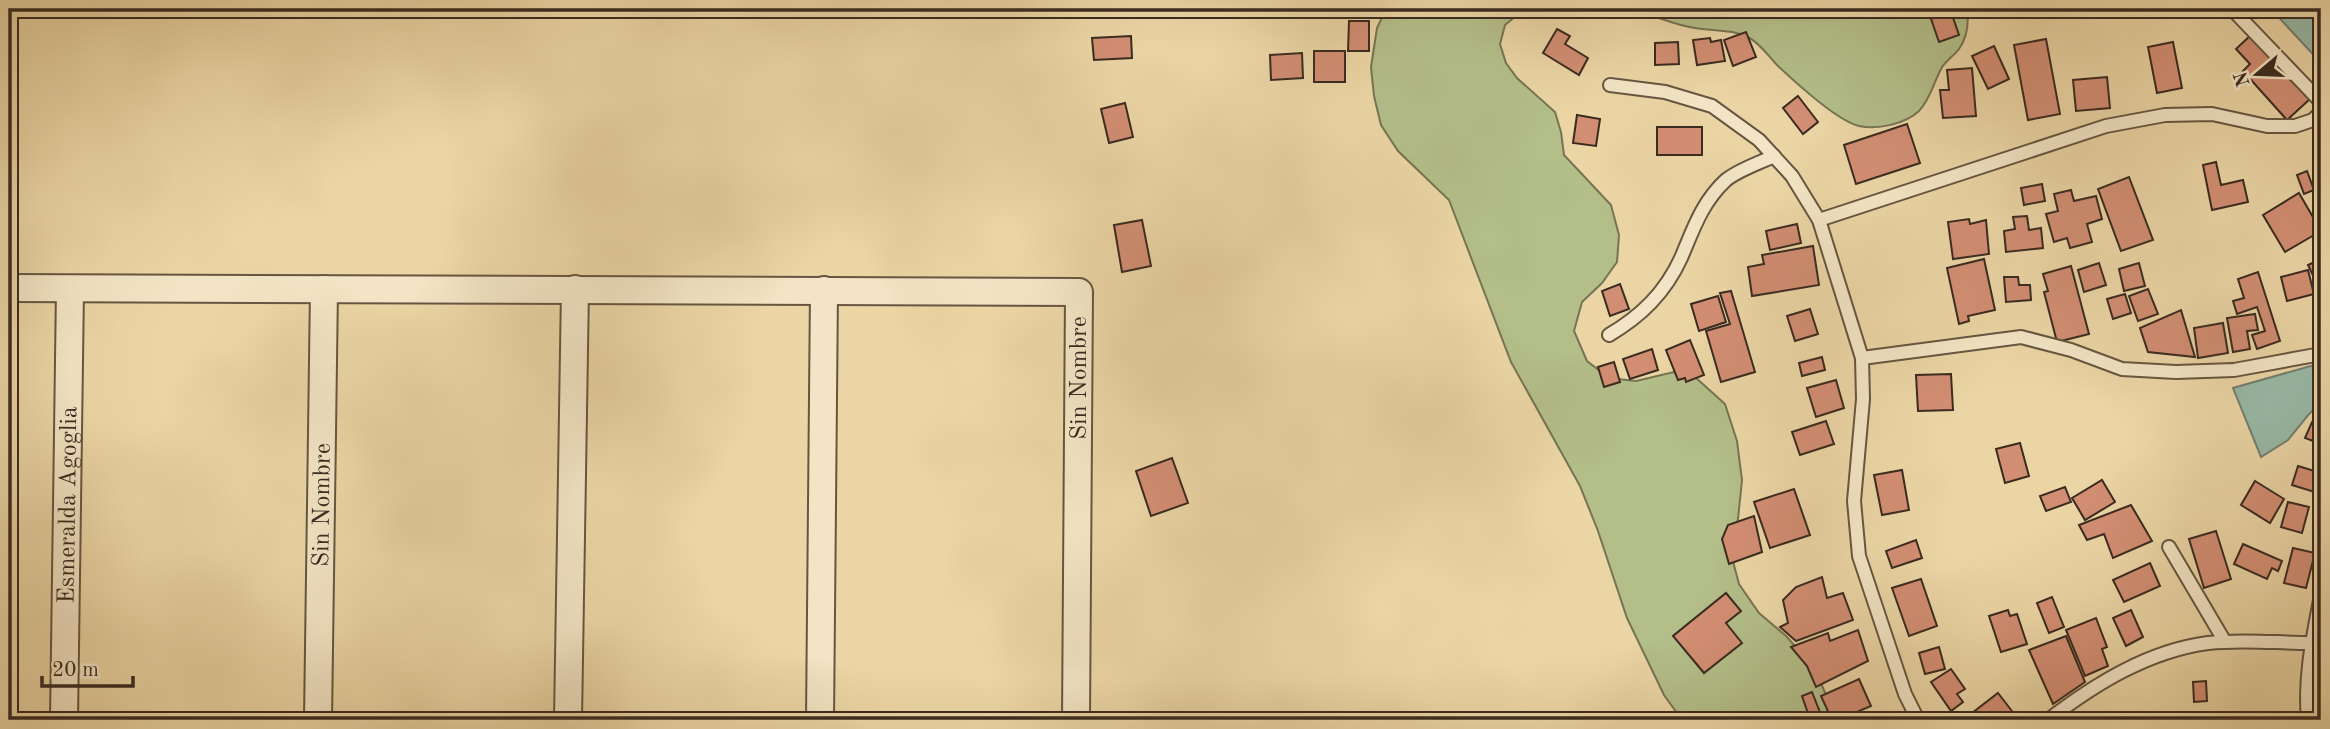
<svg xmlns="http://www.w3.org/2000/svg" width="2330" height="729" font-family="'Old Standard TT',serif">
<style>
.green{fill:#b3be89;stroke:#767454;stroke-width:2}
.water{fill:#98b9a7;stroke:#728071;stroke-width:2}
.building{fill:#d28e73;stroke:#3a2b20;stroke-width:2}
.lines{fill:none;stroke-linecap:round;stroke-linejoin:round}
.service-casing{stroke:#665641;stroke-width:16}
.minor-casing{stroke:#665641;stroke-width:30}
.service{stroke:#f2e4c4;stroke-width:12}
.minor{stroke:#f2e4c4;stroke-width:26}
.labels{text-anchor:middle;stroke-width:5;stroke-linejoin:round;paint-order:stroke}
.street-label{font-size:24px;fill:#3a2b20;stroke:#f2e4c4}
</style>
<rect width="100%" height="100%" fill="#ebd5a5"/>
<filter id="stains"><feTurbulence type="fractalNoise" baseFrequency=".00286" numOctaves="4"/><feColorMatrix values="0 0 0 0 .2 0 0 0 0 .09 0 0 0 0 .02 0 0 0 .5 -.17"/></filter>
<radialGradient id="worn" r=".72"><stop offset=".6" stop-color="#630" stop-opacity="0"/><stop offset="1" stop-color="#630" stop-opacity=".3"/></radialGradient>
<g class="green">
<polygon points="1386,9 1535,9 1517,15 1505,25 1500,44 1506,63 1517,78 1555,112 1561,132 1564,155 1611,205 1619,235 1617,262 1602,283 1582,302 1574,331 1587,361 1609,378 1636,381 1674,372 1695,377 1725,404 1737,441 1742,480 1738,519 1730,550 1739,584 1759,613 1786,636 1814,667 1837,720 1682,720 1664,695 1627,618 1598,531 1580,486 1511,362 1449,200 1398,151 1381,125 1374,96 1371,67 1377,28"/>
<path d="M1629,9H1967C1969,23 1968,36 1959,49C1954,56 1945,61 1941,69C1934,82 1930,100 1919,111C1905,124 1878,130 1859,126C1838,121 1795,82 1778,66C1768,56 1761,44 1748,37C1731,29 1713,31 1695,28C1673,25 1652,14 1629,9Z"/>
</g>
<g class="water">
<polygon points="2271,9 2321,9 2321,63"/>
<polygon points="2321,363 2321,403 2309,414 2288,440 2261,457 2233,388"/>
</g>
<g class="building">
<polygon points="1942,9 1950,9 1959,35 1939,42 1929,13"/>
<polygon points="1349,21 1369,21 1369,51 1348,51"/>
<polygon points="1557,29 1570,36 1565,44 1588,58 1579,75 1543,53"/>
<polygon points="1746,32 1756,57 1733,66 1724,40"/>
<polygon points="2252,34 2310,99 2287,120 2243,71 2250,64 2236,49"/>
<polygon points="1131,36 1132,58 1094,60 1092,38"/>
<polygon points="1710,38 1711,42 1721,40 1725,61 1697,65 1693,40"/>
<polygon points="2046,39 2060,114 2028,120 2014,45"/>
<polygon points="1678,42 1679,64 1655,65 1655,43"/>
<polygon points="2173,42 2182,88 2157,93 2148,47"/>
<polygon points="1994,46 2009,79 1988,89 1972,56"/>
<rect x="1314" y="51" width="31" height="31"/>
<polygon points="1302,53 1303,78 1271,80 1270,55"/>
<polygon points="1972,68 1976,116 1943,118 1940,90 1949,90 1947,70"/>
<polygon points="2107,77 2110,108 2076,111 2073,80"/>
<polygon points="1798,96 1818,122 1803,134 1783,108"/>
<polygon points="1125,103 1133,137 1109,143 1101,109"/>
<polygon points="1577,115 1600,119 1596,146 1573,143"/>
<polygon points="1907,124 1920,163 1856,184 1844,145"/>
<rect x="1657" y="127" width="45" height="28"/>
<polygon points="2216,162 2221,185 2243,180 2248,202 2212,210 2203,165"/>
<polygon points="2307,171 2314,190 2304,194 2297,175"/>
<polygon points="2129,177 2153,240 2121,251 2098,189"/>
<polygon points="2042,184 2045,201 2024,205 2021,188"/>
<polygon points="2071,190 2074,201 2096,196 2102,219 2087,224 2092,242 2070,248 2067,238 2054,242 2046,214 2058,211 2054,194"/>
<polygon points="2299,193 2321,231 2285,252 2263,215"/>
<polygon points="2321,202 2321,224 2313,207"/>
<polygon points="2027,216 2029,230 2041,228 2043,248 2006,252 2004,231 2015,229 2013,217"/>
<polygon points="1969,219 1970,224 1986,220 1989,254 1953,259 1948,222"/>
<polygon points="1142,220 1151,266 1122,272 1114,225"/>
<polygon points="1797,224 1801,243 1770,250 1766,231"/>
<polygon points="1813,246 1819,285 1752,296 1748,267 1764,264 1762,255"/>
<polygon points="1984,259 1995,310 1968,316 1969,321 1959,324 1947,268"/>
<polygon points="2321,259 2321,282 2317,284 2308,265"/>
<polygon points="2099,263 2106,285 2084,292 2078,270"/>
<polygon points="2139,263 2145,286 2124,291 2119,269"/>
<polygon points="2071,266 2089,334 2057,342 2044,292 2048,291 2043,274"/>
<polygon points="2308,270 2314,294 2287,301 2281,277"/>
<polygon points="2258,272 2280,341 2257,349 2252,335 2265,331 2257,307 2237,314 2233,301 2244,298 2238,279"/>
<polygon points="2004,277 2018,277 2019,285 2030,285 2031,300 2006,302"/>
<polygon points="1620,284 1629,309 1610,316 1602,291"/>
<polygon points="2148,289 2158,314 2138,321 2129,296"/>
<polygon points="1731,291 1755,372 1721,382 1706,331 1730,324 1720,293"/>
<polygon points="2125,294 2131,313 2113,319 2107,299"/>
<polygon points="1718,296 1726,322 1699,331 1691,304"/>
<polygon points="1810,309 1818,334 1795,341 1787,316"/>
<polygon points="2181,310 2195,357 2148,352 2140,328"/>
<polygon points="2255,314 2258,330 2247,331 2250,349 2233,352 2227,318"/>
<polygon points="2223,323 2228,353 2198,358 2194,328"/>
<polygon points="1690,340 1704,375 1686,382 1685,378 1678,380 1666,350"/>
<polygon points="1652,349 1658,370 1630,379 1623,359"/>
<polygon points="1822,357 1825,370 1802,376 1799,363"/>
<polygon points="1614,362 1620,382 1604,387 1598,367"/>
<polygon points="1951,374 1953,410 1918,411 1916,375"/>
<polygon points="1836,380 1844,408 1816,417 1807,388"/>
<polygon points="2321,413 2321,444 2305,438 2312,422"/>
<polygon points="1826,421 1834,444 1800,455 1792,432"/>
<polygon points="2020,443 2029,476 2005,483 1996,449"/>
<polygon points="1172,458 1188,503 1151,516 1136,471"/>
<polygon points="2298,466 2321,473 2321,494 2292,485"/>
<polygon points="1902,470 1909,510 1882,515 1874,475"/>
<polygon points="2102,480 2115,502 2085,520 2072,498"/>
<polygon points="2255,481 2284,499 2270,523 2241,505"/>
<polygon points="2065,487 2071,502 2046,511 2040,496"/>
<polygon points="1794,489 1810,535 1770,548 1754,502"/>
<polygon points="2288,502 2309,507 2302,533 2281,527"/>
<polygon points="2131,505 2152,541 2113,558 2104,534 2087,540 2079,525"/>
<polygon points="1754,516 1762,552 1729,564 1722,539 1728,525"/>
<polygon points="2216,531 2231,579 2204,588 2189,539"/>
<polygon points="1916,540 1922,558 1892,568 1886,551"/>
<polygon points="2243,544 2282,561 2278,571 2272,568 2267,579 2234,564"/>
<polygon points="2293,548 2315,553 2306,588 2284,583"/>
<polygon points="2150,563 2160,586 2124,602 2113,580"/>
<polygon points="1822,577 1827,598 1843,593 1853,620 1796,641 1780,627 1788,623 1783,600 1796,587"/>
<polygon points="1921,579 1937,626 1909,636 1892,588"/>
<polygon points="1726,593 1741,611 1726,623 1742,643 1704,673 1673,636"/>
<polygon points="2052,597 2064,627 2049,633 2037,603"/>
<polygon points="2008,610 2010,616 2017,614 2027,644 2001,652 1989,616"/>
<polygon points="2131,610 2143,637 2126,646 2113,618"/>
<polygon points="2096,618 2107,647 2102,649 2108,666 2085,676 2066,630"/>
<polygon points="1858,630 1868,661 1816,687 1807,666 1791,647 1828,633 1830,641"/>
<polygon points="2066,636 2085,682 2053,704 2029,650"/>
<polygon points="1939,647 1945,669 1925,674 1919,653"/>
<polygon points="1951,669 1965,689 1957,694 1963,702 1951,711 1931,682"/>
<polygon points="1859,679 1871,706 1838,720 1832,720 1821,696"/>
<polygon points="2206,681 2207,701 2194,702 2193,682"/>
<polygon points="1812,692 1821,715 1810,719 1802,696"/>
<polygon points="1998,693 2015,715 2008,720 1963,720"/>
</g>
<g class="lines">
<g class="service-casing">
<g id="service">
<polyline points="2232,9 2321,102"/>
<polyline points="1610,85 1665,92 1712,106 1759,140 1792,176 1819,220 1862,358 1863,399 1854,501 1859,556 1905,694 1918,720"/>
<polyline points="1819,220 2106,126 2165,115 2212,114 2267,126 2295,126 2313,120 2321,112"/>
<path d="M1609,335C1641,316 1665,293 1681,258C1693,230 1702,202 1726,180C1738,170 1759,163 1774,156"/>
<polyline points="1862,358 2021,337 2071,350 2122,369 2176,372 2234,370 2321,354"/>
<polyline points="2169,547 2225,642"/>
<path d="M2048,720C2095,684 2148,651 2208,643C2242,639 2277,643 2311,643"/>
<path d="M2308,720C2304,677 2313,637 2321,595"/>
</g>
</g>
<g class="minor-casing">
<g id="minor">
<polyline points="9,288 1079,292 1076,720"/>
<path id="s1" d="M64,720L70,289"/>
<path id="s2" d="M318,720L324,289"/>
<polyline points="568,720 575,289"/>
<polyline points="820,720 824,290"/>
</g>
</g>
<use href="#service" class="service"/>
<use href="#minor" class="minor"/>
</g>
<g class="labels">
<g class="street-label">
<text transform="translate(1078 378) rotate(-90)" y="8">Sin Nombre</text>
<text dy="8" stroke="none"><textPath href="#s1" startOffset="215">Esmeralda Agoglia</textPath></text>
<text dy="8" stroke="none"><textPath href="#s2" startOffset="215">Sin Nombre</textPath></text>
</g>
</g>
<rect width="2330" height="729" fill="none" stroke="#ebd5a5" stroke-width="35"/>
<rect x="10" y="10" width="2309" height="708" fill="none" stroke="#3a2b20" stroke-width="3.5"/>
<rect x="18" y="18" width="2295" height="694" fill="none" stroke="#3a2b20" stroke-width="2"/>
<g transform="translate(2257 74) rotate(251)" stroke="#f2e4c4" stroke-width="5" paint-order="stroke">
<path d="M0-5L12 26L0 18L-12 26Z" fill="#3a2b20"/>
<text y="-10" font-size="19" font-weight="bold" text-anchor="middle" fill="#3a2b20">N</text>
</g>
<path d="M42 676v10h91v-10" fill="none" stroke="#3a2b20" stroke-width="3.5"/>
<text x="52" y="676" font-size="21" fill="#3a2b20" stroke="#f2e4c4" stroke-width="5" paint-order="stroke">20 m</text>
<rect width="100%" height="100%" filter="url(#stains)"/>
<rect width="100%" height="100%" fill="url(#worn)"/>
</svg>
